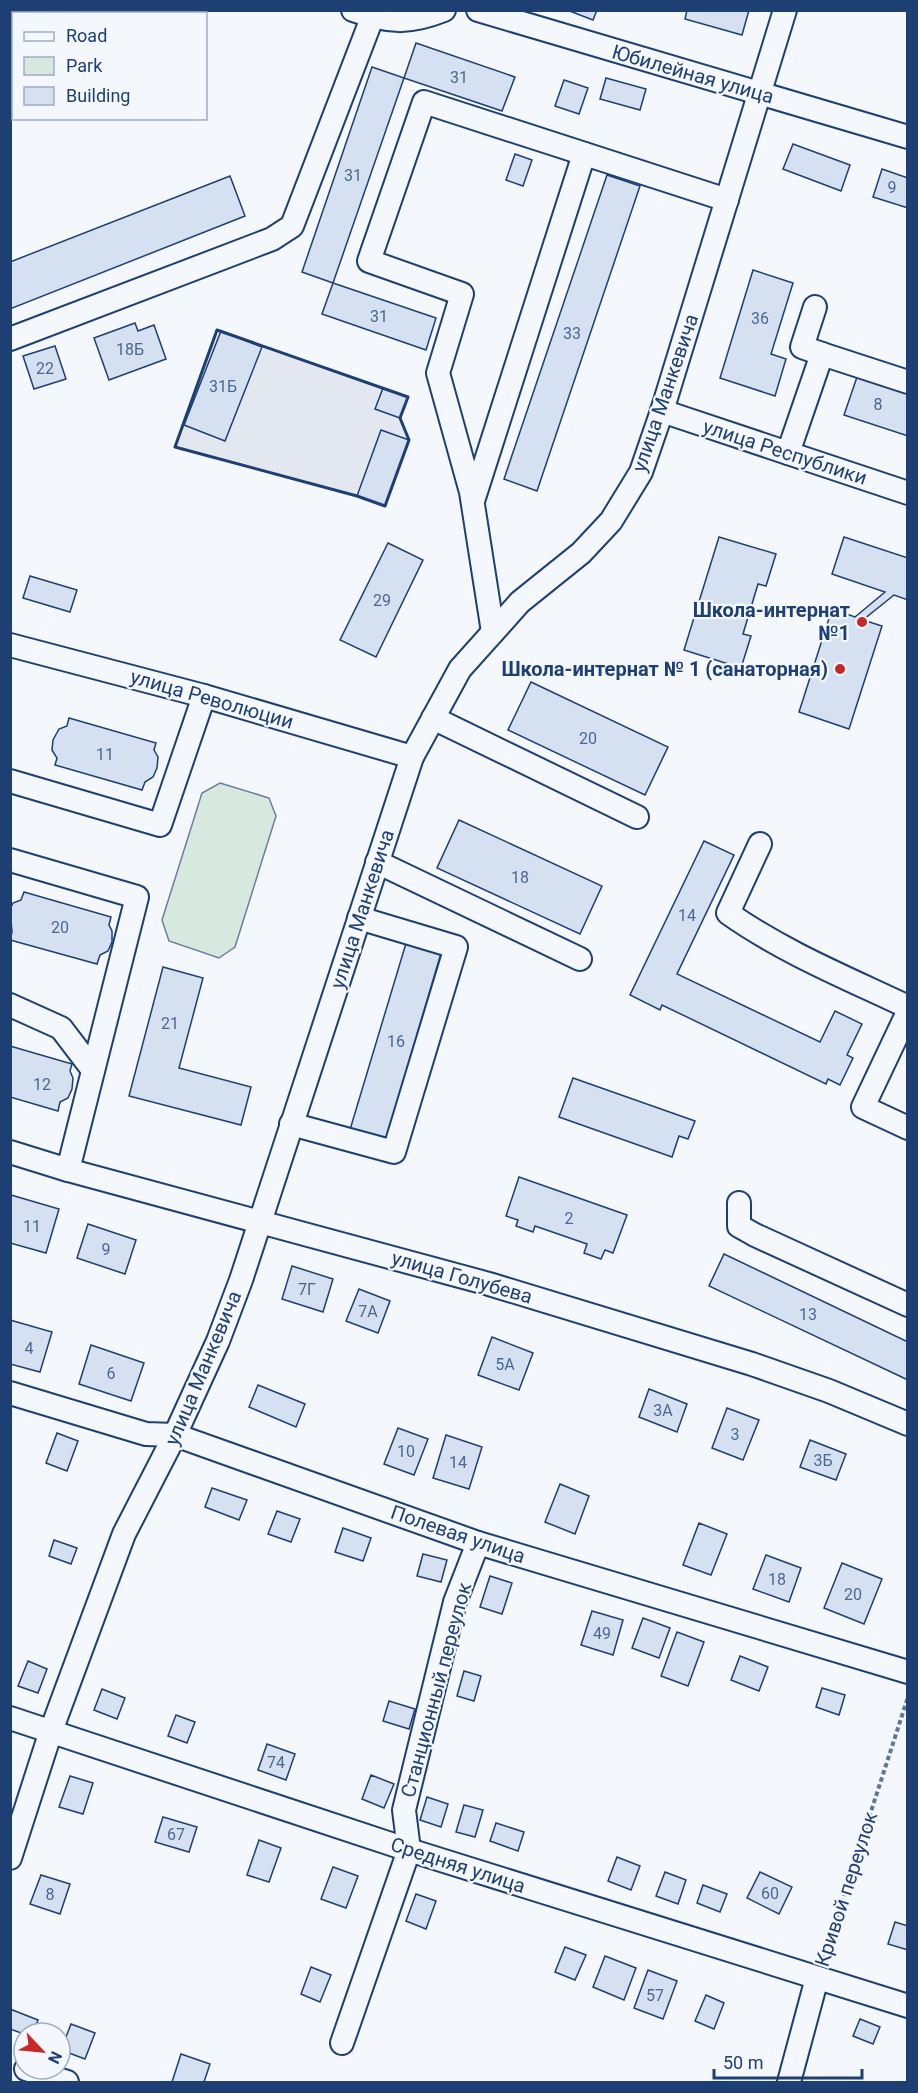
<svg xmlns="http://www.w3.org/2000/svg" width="918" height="2093" font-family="Roboto,sans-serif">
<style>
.green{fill:#d7e8df;stroke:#687fa3;stroke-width:1.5}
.parking{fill:#e3e8f0;stroke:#687fa3;stroke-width:1.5}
.building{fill:#d5e0f0;stroke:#1d3f73;stroke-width:1.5}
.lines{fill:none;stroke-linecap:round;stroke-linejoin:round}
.minor-casing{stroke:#1d3f73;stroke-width:26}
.path{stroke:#5e769c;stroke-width:4;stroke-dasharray:4.5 3;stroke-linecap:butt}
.minor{stroke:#f4f7fb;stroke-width:22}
.wall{stroke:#1d3f73;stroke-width:3}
.poi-dot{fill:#c62828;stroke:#f4f7fb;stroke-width:2}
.labels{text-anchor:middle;stroke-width:4.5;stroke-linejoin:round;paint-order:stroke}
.number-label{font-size:16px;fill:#4b6792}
.street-label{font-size:20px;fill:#1d3f73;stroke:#f4f7fb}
.poi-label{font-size:20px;font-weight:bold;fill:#1d3f73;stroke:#f4f7fb;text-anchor:end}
</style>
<rect width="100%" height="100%" fill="#f4f7fb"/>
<polygon class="green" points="220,783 269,798 276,816 235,947 219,958 169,941 162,920 202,793"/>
<polygon class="parking" points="217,330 408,397 400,418 409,440 385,506 357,496 175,447"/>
<g class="building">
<polygon points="567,10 597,10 593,20"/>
<polygon points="687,10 749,10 742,35 685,19"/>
<polygon points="416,43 515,77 502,111 404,78"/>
<polygon points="372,67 404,78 333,283 302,272"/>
<polygon points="606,78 646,89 640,110 600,99"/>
<polygon points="564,80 588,88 579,114 555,106"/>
<polygon points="793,144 850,165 841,191 783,169"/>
<polygon points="515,154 532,160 523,186 506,180"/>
<polygon points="882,169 908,178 908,208 873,197"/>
<polygon points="607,175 640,186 537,491 504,479"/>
<polygon points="230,176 245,216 10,309 10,262"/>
<polygon points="753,270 793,283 771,354 786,359 775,396 720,378"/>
<polygon points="333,283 436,318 426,350 322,314"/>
<polygon points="135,323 138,331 154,325 166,359 109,380 94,338"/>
<polygon points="221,331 262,347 225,441 184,425"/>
<polygon points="55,346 66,379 34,389 23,356"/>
<polygon points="857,377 908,394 908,436 844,415"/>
<polygon points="383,388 408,397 400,418 375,409"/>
<polygon points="381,430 409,440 385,506 357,496"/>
<polygon points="719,537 776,554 766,586 758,584 743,634 751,636 741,668 684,650"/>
<polygon points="844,537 908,558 908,600 894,595 863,620 882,626 849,729 799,712 832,609 855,617 885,592 832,574"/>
<polygon points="388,543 423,560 376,657 340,640"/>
<polygon points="30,576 77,590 70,612 23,598"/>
<polygon points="531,682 668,747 645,795 508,730"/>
<polygon points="69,718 156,743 154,750 158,757 157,768 153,777 145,782 142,790 55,765 57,758 52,750 53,740 59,729 67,726"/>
<polygon points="459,820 602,886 580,934 437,868"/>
<polygon points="704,841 734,855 677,974 820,1042 835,1011 862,1024 847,1055 853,1058 840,1085 828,1079 826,1084 662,1005 660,1010 630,995"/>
<polygon points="24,892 111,917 109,925 112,931 112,942 108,951 100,955 97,964 10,940 12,932 10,909 13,903 21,900"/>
<polygon points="407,940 442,950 385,1143 349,1133"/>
<polygon points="163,967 203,978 179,1068 251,1087 241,1125 129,1096"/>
<polygon points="10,1046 72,1064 70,1071 73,1078 72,1089 68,1098 60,1102 58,1111 10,1097"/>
<polygon points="573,1078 695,1121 688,1139 679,1136 672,1157 559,1117"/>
<polygon points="519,1177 627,1215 613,1253 605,1250 601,1259 584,1253 587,1244 535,1226 533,1232 516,1226 518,1220 506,1216"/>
<polygon points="11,1195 59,1209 46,1253 10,1243"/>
<polygon points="88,1224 136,1240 125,1274 77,1258"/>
<polygon points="724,1254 908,1342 908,1380 709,1286"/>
<polygon points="292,1266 333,1279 323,1312 282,1299"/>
<polygon points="359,1289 390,1301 378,1333 346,1321"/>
<polygon points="10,1320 52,1332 40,1372 10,1364"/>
<polygon points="492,1337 533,1353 519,1390 478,1375"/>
<polygon points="91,1345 144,1363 131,1401 79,1384"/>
<polygon points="258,1385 305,1404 296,1427 249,1407"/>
<polygon points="649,1389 687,1404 677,1432 639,1417"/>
<polygon points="727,1408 759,1420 743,1460 712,1448"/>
<polygon points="398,1428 428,1439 414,1475 384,1464"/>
<polygon points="57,1433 78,1441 67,1471 46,1463"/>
<polygon points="446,1435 482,1447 469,1489 433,1478"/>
<polygon points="810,1440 846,1454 836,1480 800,1467"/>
<polygon points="560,1484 589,1496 575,1534 545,1522"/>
<polygon points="212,1488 247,1500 239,1520 205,1507"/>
<polygon points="277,1511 300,1519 291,1542 268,1534"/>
<polygon points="699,1523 727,1534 711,1575 683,1565"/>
<polygon points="343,1528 371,1538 363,1561 335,1552"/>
<polygon points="54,1540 77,1548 71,1564 49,1556"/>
<polygon points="423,1554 447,1560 441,1582 417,1576"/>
<polygon points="766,1555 801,1568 789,1602 753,1589"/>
<polygon points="842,1563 882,1579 864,1624 824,1608"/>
<polygon points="490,1576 512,1583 502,1614 480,1607"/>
<polygon points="592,1611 623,1620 613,1655 581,1645"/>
<polygon points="643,1618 670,1628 659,1658 632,1648"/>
<polygon points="677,1632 704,1642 688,1686 661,1676"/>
<polygon points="740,1656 768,1667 759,1691 731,1680"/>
<polygon points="28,1661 47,1669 38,1693 18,1686"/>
<polygon points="464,1671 481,1676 474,1701 457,1696"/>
<polygon points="822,1688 845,1695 839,1715 816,1707"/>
<polygon points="102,1689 125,1698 117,1719 94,1710"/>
<polygon points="389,1701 415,1709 409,1729 383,1721"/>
<polygon points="176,1715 195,1722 187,1743 168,1736"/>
<polygon points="267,1744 295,1754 286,1780 258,1770"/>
<polygon points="371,1775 394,1784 384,1808 362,1799"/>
<polygon points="70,1776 93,1783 83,1814 59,1807"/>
<polygon points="427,1797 448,1804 441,1827 420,1820"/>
<polygon points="464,1805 483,1810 475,1837 456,1832"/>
<polygon points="163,1817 197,1827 189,1852 155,1842"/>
<polygon points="496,1823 524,1832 518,1851 490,1841"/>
<polygon points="259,1840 281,1848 269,1882 247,1875"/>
<polygon points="617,1857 640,1866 631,1890 608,1881"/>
<polygon points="333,1867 358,1876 346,1908 321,1899"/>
<polygon points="665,1872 686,1880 678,1904 656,1896"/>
<polygon points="760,1872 792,1887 779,1914 747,1898"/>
<polygon points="41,1875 70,1884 60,1914 30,1904"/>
<polygon points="703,1885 727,1894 720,1912 697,1903"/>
<polygon points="416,1894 436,1901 426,1929 406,1921"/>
<polygon points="895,1922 908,1926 908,1950 888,1944"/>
<polygon points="565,1947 586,1955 575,1980 555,1972"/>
<polygon points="605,1956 636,1968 624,2000 593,1987"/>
<polygon points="311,1967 331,1975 320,2002 301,1994"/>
<polygon points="648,1970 677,1981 663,2019 634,2008"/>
<polygon points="706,1995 724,2003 714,2029 695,2021"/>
<polygon points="10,2009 38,2020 33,2033 24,2034 10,2029"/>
<polygon points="860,2019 880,2027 873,2044 853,2036"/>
<polygon points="71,2024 95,2033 85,2059 61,2050"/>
<polygon points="181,2054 210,2064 204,2082 172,2082"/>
</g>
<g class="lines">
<g class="minor-casing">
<g id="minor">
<path d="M353,10C389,23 409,24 444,10"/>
<polyline points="478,10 908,137"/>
<polyline points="10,339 272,239 292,226 372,18"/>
<polyline points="822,354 908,382"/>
<polyline points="662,411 908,493"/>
<polyline points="788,453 822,354 802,347 815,307"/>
<polyline points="473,501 584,154"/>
<polyline points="493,632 471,492 438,373 462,294 369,261 424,102 727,200"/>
<polyline points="10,645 204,696 412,757"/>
<polyline points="433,718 637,817"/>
<polyline points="10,781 160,825 204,696"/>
<path d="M760,844L728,913C783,952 847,978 908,1007"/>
<polyline points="10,860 137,897 68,1170"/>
<polyline points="377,862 580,959"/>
<polyline points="10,1005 61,1028 93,1070"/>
<polyline points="908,1012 863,1107 908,1128"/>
<polyline points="291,1124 394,1152 456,947 359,918"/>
<polyline points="10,1152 68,1170 489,1284 752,1364 829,1391 908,1424"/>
<polyline points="739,1203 739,1226 755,1235 908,1305"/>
<polyline points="10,1393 146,1434 175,1435 478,1543 908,1672"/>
<polyline points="10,1718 409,1850 908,2006"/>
<polyline points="10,1858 51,1731 124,1534 175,1435 218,1341 241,1280 412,757 460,669 520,602 581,553 611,521 641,472 662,411 785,10"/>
<polyline points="342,2043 409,1850 404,1810 455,1602 478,1543"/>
<polyline points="26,2069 67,2082"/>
<polyline points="789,2082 817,1978"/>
</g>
</g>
<polyline class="path" points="823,1960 908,1697"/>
<use href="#minor" class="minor"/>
<polygon class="wall" points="217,330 408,397 400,418 409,440 385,506 357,496 175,447"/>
</g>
<g class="poi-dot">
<circle cx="862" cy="622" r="6"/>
<circle cx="840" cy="669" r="6"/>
</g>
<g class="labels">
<g class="number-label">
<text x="459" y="83">31</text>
<text x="353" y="181">31</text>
<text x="892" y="193">9</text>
<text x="379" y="322">31</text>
<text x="760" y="324">36</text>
<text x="572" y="339">33</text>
<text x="130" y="355">18Б</text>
<text x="45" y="374">22</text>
<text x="223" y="392">31Б</text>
<text x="878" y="410">8</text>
<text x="382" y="606">29</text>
<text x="588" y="744">20</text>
<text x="105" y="760">11</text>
<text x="520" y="883">18</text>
<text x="687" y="921">14</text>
<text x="60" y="933">20</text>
<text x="170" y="1029">21</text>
<text x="396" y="1047">16</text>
<text x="42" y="1090">12</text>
<text x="569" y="1224">2</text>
<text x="32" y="1232">11</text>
<text x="106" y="1255">9</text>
<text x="307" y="1295">7Г</text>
<text x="368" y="1317">7А</text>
<text x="808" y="1320">13</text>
<text x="29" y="1354">4</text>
<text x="505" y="1370">5А</text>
<text x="111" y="1379">6</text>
<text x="663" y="1416">3А</text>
<text x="735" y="1440">3</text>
<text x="406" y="1457">10</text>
<text x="823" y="1466">3Б</text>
<text x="458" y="1468">14</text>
<text x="777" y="1585">18</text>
<text x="853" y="1600">20</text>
<text x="602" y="1639">49</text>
<text x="276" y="1768">74</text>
<text x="176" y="1840">67</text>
<text x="770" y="1899">60</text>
<text x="50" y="1900">8</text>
<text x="655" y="2001">57</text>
</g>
<g class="street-label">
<text transform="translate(693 74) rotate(16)" y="7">Юбилейная улица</text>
<text transform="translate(665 393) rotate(-71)" y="7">улица Манкевича</text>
<text transform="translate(785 452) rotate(18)" y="7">улица Республики</text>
<text transform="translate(212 699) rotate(16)" y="7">улица Революции</text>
<text transform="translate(362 909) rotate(-72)" y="7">улица Манкевича</text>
<text transform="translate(462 1277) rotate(16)" y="7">улица Голубева</text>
<text transform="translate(203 1368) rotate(-67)" y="7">улица Манкевича</text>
<text transform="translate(458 1534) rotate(19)" y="7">Полевая улица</text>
<text transform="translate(436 1690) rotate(-75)" y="7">Станционный переулок</text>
<text transform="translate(458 1865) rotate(18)" y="7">Средняя улица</text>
<text transform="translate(846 1889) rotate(-72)" y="7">Кривой переулок</text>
</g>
<g class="poi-label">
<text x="850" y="617">Школа-интернат<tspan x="850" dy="23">№1</tspan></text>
<text x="828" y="676">Школа-интернат № 1 (санаторная)</text>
</g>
</g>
<rect width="918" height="2093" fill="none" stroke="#1d3f73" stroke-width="24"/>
<rect x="12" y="12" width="195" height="108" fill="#f4f7fb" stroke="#9eadc5" stroke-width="1.5"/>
<rect x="24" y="32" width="30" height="9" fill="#f4f7fb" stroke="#9eadc5" stroke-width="1.5"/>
<text x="66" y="42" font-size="18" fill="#1d3f73">Road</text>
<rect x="24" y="57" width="30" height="18" fill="#d7e8df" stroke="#9eadc5" stroke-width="1.5"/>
<text x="66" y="72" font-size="18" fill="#1d3f73">Park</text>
<rect x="24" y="87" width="30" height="18" fill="#d5e0f0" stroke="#9eadc5" stroke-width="1.5"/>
<text x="66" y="102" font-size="18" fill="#1d3f73">Building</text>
<g transform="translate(42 2051) rotate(116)"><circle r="28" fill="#f4f7fb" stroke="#9eadc5" stroke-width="1.5"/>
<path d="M0-4.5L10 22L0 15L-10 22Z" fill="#c62828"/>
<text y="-9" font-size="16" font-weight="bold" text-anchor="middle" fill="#1d3f73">N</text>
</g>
<path d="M714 2069v9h148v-9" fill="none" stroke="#1d3f73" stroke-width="3"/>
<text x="723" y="2069" font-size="18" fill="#1d3f73" stroke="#f4f7fb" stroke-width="4.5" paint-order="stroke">50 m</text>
</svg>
